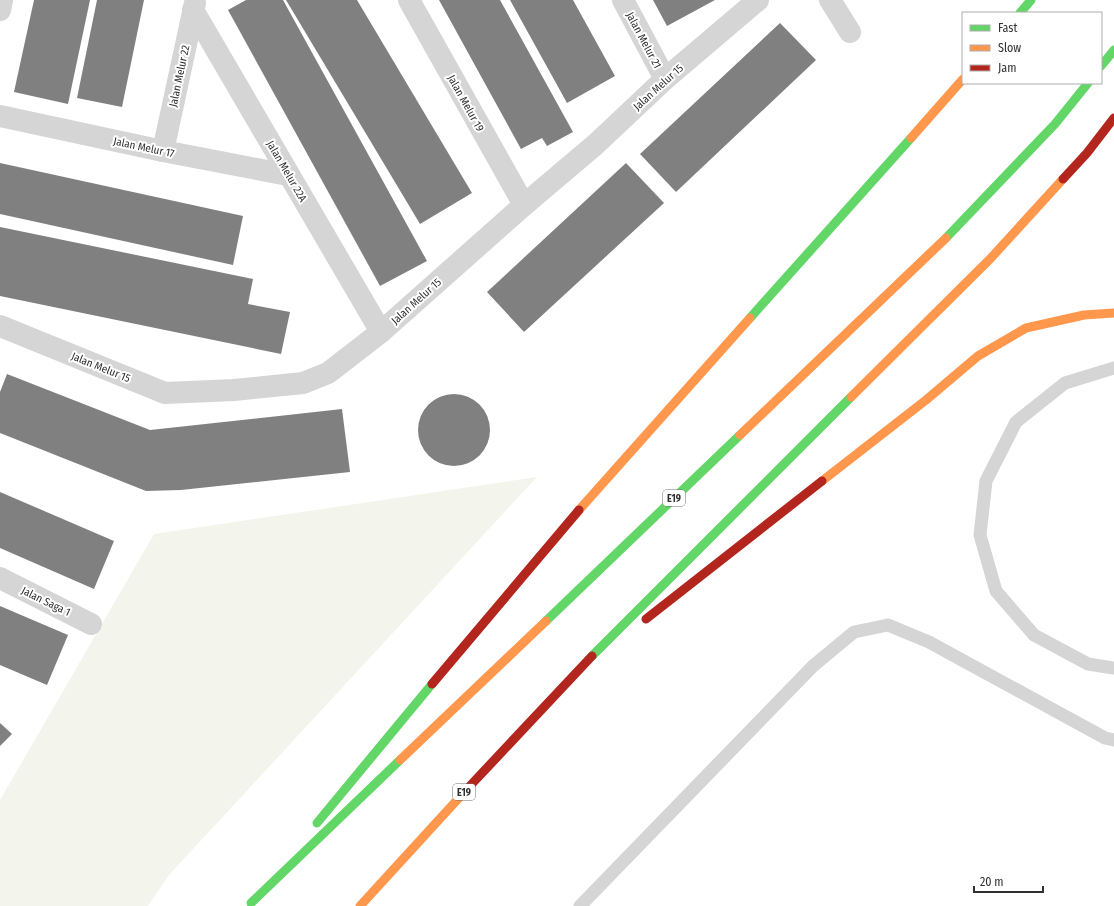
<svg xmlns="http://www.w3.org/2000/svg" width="1114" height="906" font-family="'Fira Sans Condensed',sans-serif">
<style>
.green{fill:#f3f5ed}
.building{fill:#808080}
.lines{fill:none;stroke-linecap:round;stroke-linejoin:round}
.lane{stroke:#d5d5d5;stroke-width:13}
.street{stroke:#d5d5d5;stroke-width:22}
.fast{stroke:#63d668;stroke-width:9}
.slow{stroke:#ff974d;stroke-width:9}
.jam{stroke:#b3261e;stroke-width:9}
.labels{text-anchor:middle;stroke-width:4;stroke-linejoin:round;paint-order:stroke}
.shield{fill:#fff;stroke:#6f6f6f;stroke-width:1}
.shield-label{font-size:10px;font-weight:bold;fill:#313131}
.street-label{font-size:11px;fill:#313131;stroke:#fff}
</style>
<rect width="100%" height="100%" fill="#fff"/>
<polygon class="green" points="537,477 169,875 148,906 0,906 0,800 154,534"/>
<g class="building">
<polygon points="34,0 90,0 68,104 14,92"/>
<polygon points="97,0 144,0 122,107 77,98"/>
<polygon points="246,0 283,0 427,261 380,286 228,10"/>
<polygon points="286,0 357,0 472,193 420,224"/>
<polygon points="439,0 500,0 573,132 547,146 542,138 521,149"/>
<polygon points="510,0 573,0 615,76 567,103"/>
<polygon points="653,0 715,0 667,26"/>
<polygon points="780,23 816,60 676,192 640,154"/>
<polygon points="0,163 243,216 233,265 0,214"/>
<polygon points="626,163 664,203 524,332 487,292"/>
<polygon points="0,227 253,279 248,304 290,312 281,354 0,296"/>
<polygon points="7,374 150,430 342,409 350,472 181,490 146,491 0,433 0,392"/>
<circle cx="454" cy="430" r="36"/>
<polygon points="0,492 114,541 94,589 0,548"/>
<polygon points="0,606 68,635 47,685 0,665"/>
<polygon points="0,723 12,734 0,746"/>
</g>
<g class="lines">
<g class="lane">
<polyline points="1114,368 1065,383 1016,422 986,481 980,535 996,591 1034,635 1088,664 1114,668"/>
<polyline points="580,906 813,666 854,632 888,625 929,642 1105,738 1114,740"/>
</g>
<g class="street">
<polyline points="409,0 524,205"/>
<polyline points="623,0 665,79"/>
<polyline points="830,0 850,32"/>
<polyline points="0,10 2,0"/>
<polyline points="193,10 381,332"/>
<polyline points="0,116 163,151 288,175"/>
<polyline points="163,151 195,3"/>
<polyline points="0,326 165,393 234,390 303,383 328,373 381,332 524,205 596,144 665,79 758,0"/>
<polyline points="0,578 91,624"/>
</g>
<g class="fast">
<polyline points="1020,13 1031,0"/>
<polyline points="1101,66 1114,50"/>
<polyline points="946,238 1055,124 1088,83"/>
<polyline points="750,318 911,138"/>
<polyline points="546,621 740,435"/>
<polyline points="592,656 851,397"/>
<polyline points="317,823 432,684"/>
<polyline points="251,903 400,760"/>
</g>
<g class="slow">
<polyline points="911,138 963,79"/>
<polyline points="851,397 990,259 1063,179"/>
<polyline points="740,435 946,238"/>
<polyline points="822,481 926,400 978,356 1026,328 1084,315 1114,313"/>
<polyline points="579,510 750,318"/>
<polyline points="400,760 546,621"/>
<polyline points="360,906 468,788"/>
</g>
<g class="jam">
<polyline points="1063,179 1087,153 1114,118"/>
<polyline points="646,619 822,481"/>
<polyline points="432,684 579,510"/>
<polyline points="468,788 592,656"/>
</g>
</g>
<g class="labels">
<g class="shield">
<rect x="663" y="490" width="22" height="16" rx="3"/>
<rect x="453" y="784" width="22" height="16" rx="3"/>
</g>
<g class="shield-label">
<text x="674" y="502">E19</text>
<text x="464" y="796">E19</text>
</g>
<g class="street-label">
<text transform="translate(644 40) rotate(62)" y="4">Jalan Melur 21</text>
<text transform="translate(179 76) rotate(-78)" y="4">Jalan Melur 22</text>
<text transform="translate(658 87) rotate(-42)" y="4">Jalan Melur 15</text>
<text transform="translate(466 103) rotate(61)" y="4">Jalan Melur 19</text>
<text transform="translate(144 147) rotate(12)" y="4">Jalan Melur 17</text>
<text transform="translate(287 171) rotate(60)" y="4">Jalan Melur 22A</text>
<text transform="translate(416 301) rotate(-42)" y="4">Jalan Melur 15</text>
<text transform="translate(101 367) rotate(22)" y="4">Jalan Melur 15</text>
<text transform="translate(46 601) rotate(26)" y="4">Jalan Saga 1</text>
</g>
</g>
<rect x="962" y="12" width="140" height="72" fill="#ffffff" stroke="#adadad"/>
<rect x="970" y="25" width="20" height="6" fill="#63d668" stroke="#adadad"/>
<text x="998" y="32" font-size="12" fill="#313131">Fast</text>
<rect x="970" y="45" width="20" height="6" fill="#ff974d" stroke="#adadad"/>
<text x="998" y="52" font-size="12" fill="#313131">Slow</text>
<rect x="970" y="65" width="20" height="6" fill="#b3261e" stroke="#adadad"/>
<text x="998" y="72" font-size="12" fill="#313131">Jam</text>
<path d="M974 886v6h69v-6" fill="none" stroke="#313131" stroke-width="2"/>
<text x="980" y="886" font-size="12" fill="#313131" stroke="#ffffff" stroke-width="3" paint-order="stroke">20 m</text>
</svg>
